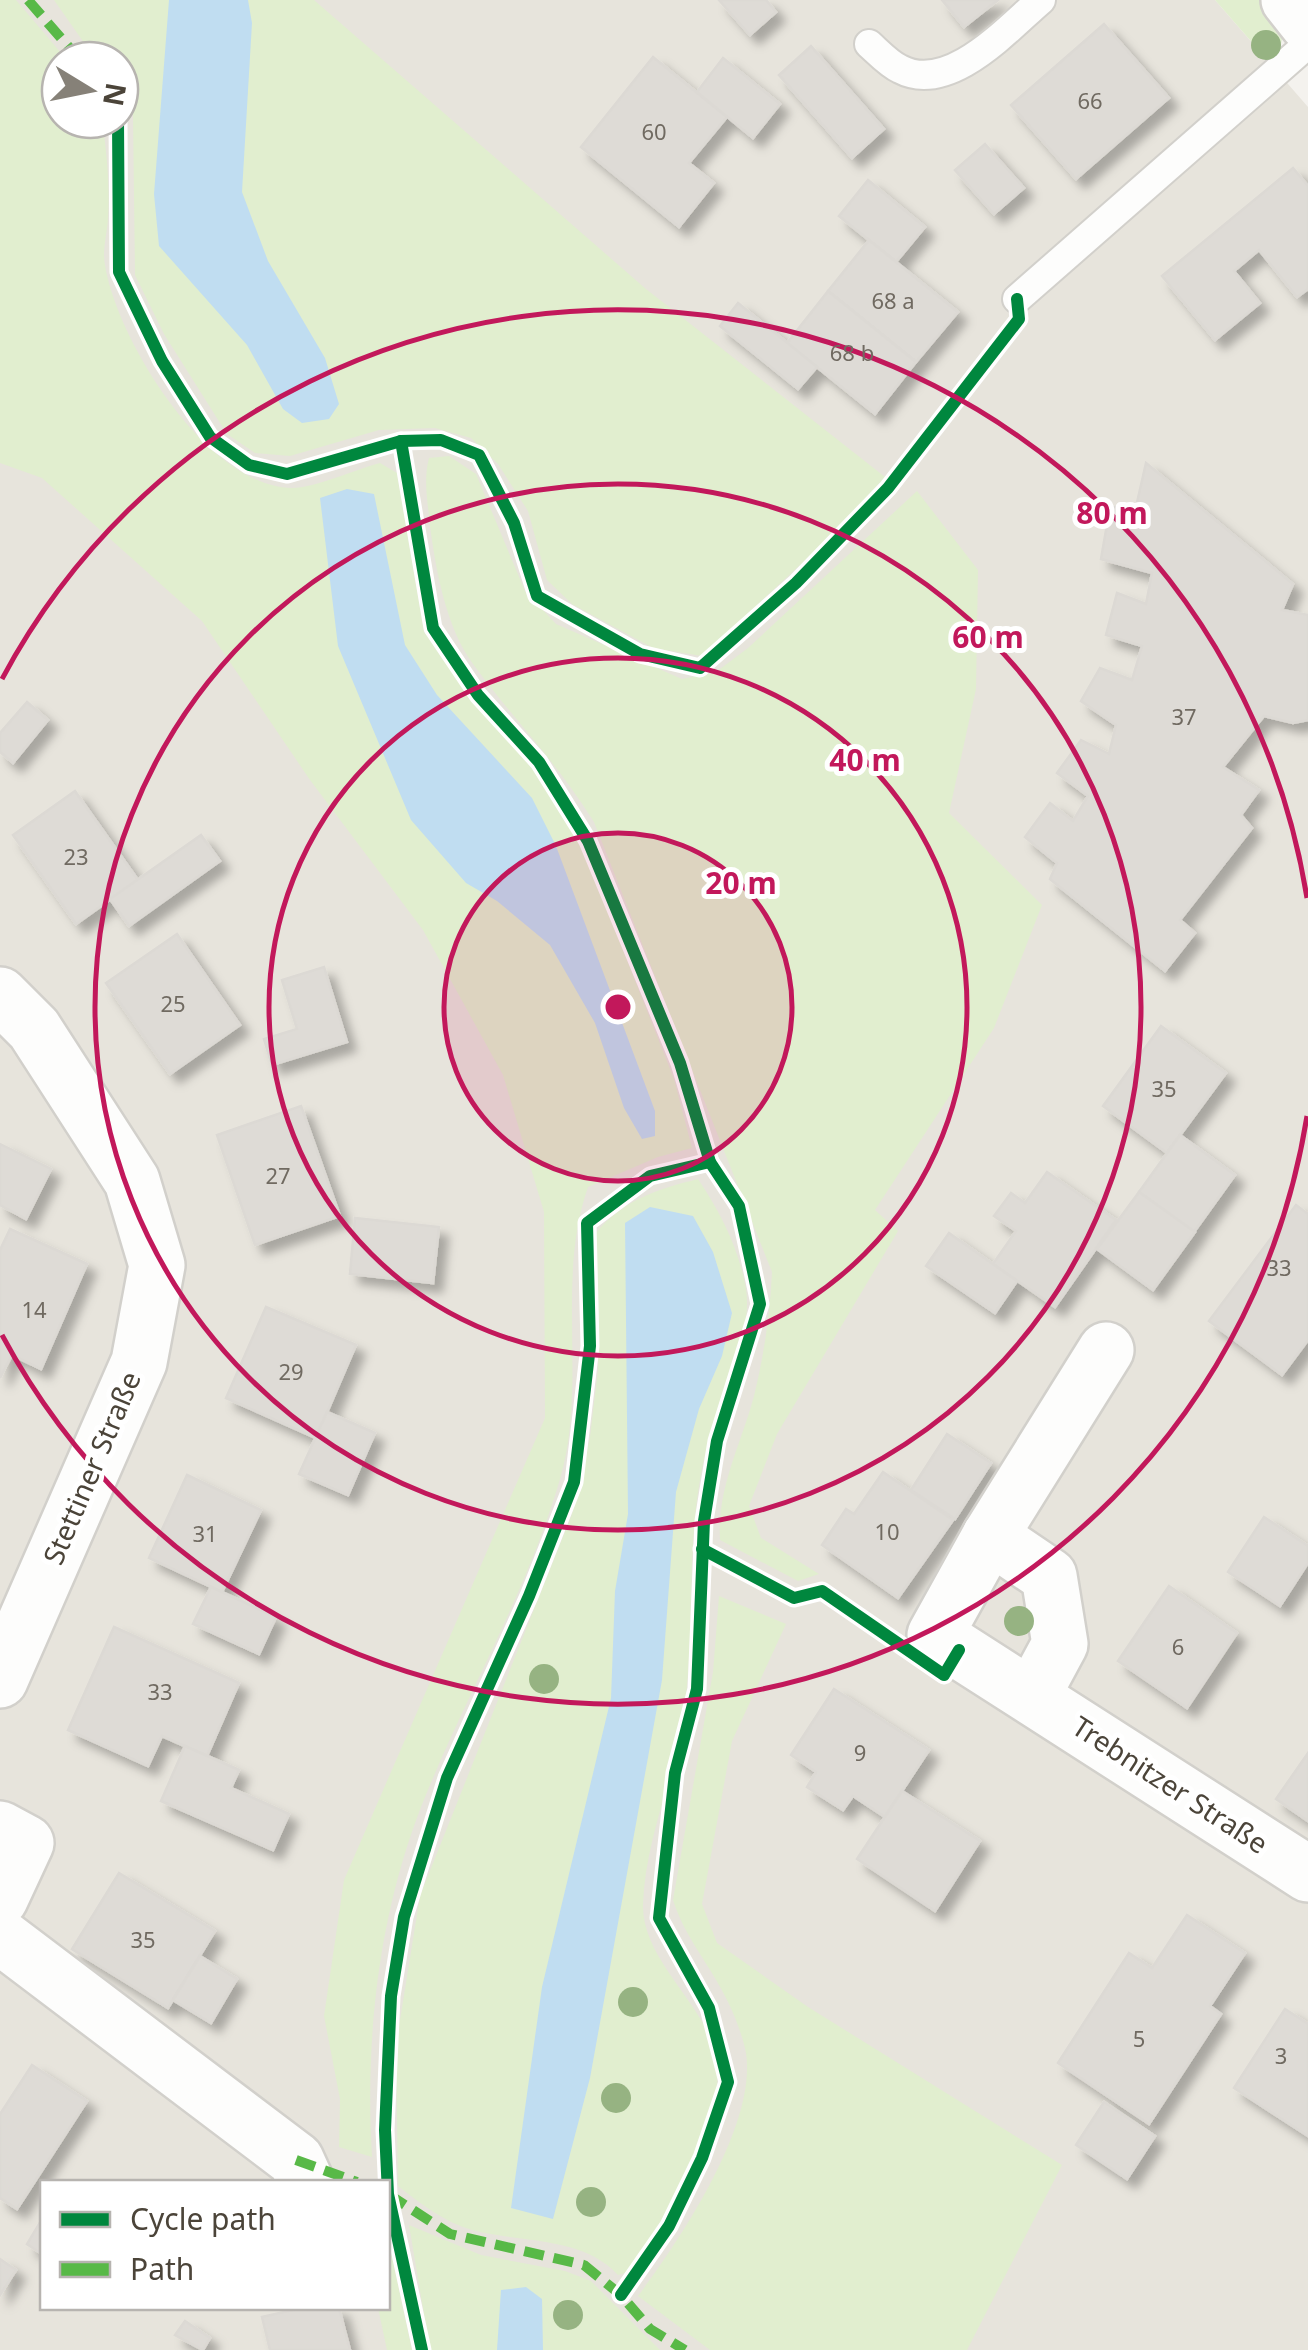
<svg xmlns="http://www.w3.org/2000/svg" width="1308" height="2350" font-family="'Noto Sans',sans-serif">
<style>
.residential{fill:#e7e4dc;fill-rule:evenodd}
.green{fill:#e1eecf}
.water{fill:#c0ddf1}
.building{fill:#dedbd6;stroke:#dcd9d4;stroke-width:2.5;filter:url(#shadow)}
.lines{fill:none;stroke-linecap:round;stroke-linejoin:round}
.service-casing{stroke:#d2d0cb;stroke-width:32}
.minor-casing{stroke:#d2d0cb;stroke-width:60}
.service{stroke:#fdfdfc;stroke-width:28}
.minor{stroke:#fdfdfc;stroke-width:55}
.quiet{stroke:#58b947;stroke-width:10;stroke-dasharray:20 10;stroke-linecap:butt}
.cycleway-casing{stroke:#fff;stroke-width:19}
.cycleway{stroke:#00873e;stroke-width:12}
.tree{fill:#96b382}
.ring{fill:none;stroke:#c2185b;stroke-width:5}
.labels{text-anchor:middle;stroke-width:10;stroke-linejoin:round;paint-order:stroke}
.number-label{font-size:22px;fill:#706a61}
.street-label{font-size:28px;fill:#4b4439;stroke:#fff}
.centre{fill:#c2185b;stroke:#fff;stroke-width:5}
.ring-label{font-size:30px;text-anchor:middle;font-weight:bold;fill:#c2185b;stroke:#fff;stroke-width:10;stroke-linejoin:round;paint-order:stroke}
</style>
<defs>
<filter id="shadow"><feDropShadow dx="9" dy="9" stdDeviation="5" flood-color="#0004"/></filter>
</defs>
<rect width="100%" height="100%" fill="#f4f2ee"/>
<path class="residential" d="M0,0H1215L1308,107V2350H0ZM60,60H120V120H60ZM42,2182H388V2308H42Z"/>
<g class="green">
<path d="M0,0H16L67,60H60V120H102C107,154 110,185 108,219C107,234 102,251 105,265C117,340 207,487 292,488C314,488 357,469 380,463L397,473L424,632L463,688L542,778L584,851L674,1079L692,1148L658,1157L588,1187C555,1281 588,1384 560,1479C527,1593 464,1698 421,1807C378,1918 365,2040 372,2157L339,2147L340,2099L324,2016L344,1880L545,1418L544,1212L503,1075L423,930L310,780L202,621L42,478L0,463Z"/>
<polygon points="54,0 314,0 646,289 885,477 829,538 702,656 653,648 572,604 547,580 528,511 498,464 471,438 435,428 379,430 290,456 255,453 227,434 164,334 135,275 133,115 120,96 120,60 96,60"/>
<polygon points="1215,0 1259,0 1284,29 1279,54 1270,63"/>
<path d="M449,456L476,474L525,591L556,624L682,679L716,672L748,648L917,491L978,570L976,689L949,813L1042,905L994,1028L875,1210L898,1231L777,1434L749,1506L761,1538L819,1574L798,1581L720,1540C717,1487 741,1445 754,1396C764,1355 770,1315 772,1272L594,822C556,761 514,720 473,664C446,627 436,571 430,526C428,503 423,481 429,458Z"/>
<path d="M698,1179C721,1213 739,1249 746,1289C754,1340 714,1413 703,1464C686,1544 695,1625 685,1705C677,1772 645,1837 643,1905C642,1967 722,2015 718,2075C713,2147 666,2213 629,2272L618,2275C583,2236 520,2243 472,2230C444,2222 420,2203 398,2186L396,2045L420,1896L572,1514L590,1437L598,1370L596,1233C623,1200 658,1189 698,1179Z"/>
<path d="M719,1596L786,1624L732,1741L702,1904L717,1943L808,2007L1062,2165L967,2350H710L638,2296C680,2240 757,2125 746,2053C743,2037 735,2016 728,2002C711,1966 685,1938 673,1900L713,1672Z"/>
<polygon points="409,2225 481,2255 565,2271 591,2281 660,2350 430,2350"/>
<polygon points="388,2238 412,2350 387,2350 378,2308 388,2308"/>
</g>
<g class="water">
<polygon points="169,0 248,0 252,23 242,192 268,261 325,358 339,404 329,419 302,423 283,409 247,345 159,246 154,194"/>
<polygon points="347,489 374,494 405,645 437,695 532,798 556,846 655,1111 655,1136 642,1139 624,1108 595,1023 550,945 497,901 466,883 411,820 338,646 320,498"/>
<polygon points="650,1207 693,1216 713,1252 732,1313 722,1356 699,1409 676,1492 662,1680 590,2078 553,2219 511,2208 542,1987 611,1698 615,1591 628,1514 625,1223"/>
<polygon points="526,2287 542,2299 543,2350 497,2350 501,2290"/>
</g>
<g class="building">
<polygon points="719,0 766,0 776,12 750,35"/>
<polygon points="942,0 998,0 964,27"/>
<polygon points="1104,24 1169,98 1076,179 1011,105"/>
<polygon points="811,46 884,129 852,158 779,75"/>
<polygon points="653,57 727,117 689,163 714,183 679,227 581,147"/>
<polygon points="723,58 780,104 753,138 697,92"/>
<polygon points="985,144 1024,188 994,214 955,170"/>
<polygon points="1293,168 1308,186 1308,289 1297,297 1259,250 1234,271 1260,303 1215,340 1162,276"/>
<polygon points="868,180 925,227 896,262 839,216"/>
<polygon points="869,240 958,312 916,362 828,291"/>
<polygon points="828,291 916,362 875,414 787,343"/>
<polygon points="738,303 817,367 798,389 720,326"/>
<polygon points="1146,463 1293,584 1282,610 1308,615 1308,720 1293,723 1264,716 1223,767 1259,790 1241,815 1252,828 1180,920 1195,933 1165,971 1050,879 1057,863 1025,837 1050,803 1073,821 1088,796 1057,773 1081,740 1109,754 1116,725 1081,701 1100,668 1132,680 1142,646 1106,635 1117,593 1146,604 1152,573 1101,559 1110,507 1136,507"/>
<polygon points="27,702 48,720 13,763 0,752 0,733"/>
<polygon points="75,791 138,880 76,924 13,835"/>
<polygon points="201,835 220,861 129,926 110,899"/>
<polygon points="177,934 240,1025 170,1074 106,983"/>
<polygon points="324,967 347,1042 272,1065 264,1039 297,1029 282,980"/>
<polygon points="1161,1026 1226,1073 1167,1153 1103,1106"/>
<polygon points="301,1106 340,1216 255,1245 217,1135"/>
<polygon points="1180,1135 1235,1175 1194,1232 1139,1192"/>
<polygon points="0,1144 51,1169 26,1219 0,1205"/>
<polygon points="1047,1172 1116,1220 1055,1307 993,1264 1016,1231 994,1216 1011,1193 1025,1203"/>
<polygon points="1139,1192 1195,1232 1153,1290 1097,1249"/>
<polygon points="1296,1205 1308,1214 1308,1340 1282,1375 1209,1321"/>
<polygon points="355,1218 439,1227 433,1283 350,1274"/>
<polygon points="10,1229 87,1264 41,1369 12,1355 0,1378 0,1250"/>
<polygon points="949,1233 1017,1281 995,1313 926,1266"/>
<polygon points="266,1307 356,1345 316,1438 226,1398"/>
<polygon points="327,1412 375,1433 348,1495 299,1474"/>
<polygon points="947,1434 991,1463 955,1519 911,1490"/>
<polygon points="883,1472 953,1520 898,1598 822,1545 846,1509 854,1514"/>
<polygon points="187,1475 261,1510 222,1592 149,1558"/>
<polygon points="1264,1517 1308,1546 1308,1563 1280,1606 1228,1572"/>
<polygon points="1169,1586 1237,1633 1187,1708 1118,1661"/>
<polygon points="211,1587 276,1617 259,1654 193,1624"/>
<polygon points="114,1627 239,1683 207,1756 162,1736 148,1766 68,1730"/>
<polygon points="834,1689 929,1750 885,1817 853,1796 843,1810 807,1787 816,1772 791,1755"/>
<polygon points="185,1746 239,1770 231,1788 289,1814 273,1850 161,1801"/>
<polygon points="1308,1753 1308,1821 1276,1799"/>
<polygon points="902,1791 980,1841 935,1911 857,1859"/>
<polygon points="119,1873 215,1931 168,2008 72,1949"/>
<polygon points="1187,1915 1245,1953 1210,2006 1221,2014 1149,2124 1058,2063 1129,1953 1152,1968"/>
<polygon points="200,1956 237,1979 211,2023 173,2000"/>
<polygon points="1285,2009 1308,2024 1308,2136 1234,2088"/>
<polygon points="32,2065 87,2101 17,2209 0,2198 0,2114"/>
<polygon points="1104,2102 1155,2136 1127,2179 1076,2145"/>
<polygon points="42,2219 42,2254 27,2244"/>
<polygon points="0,2259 16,2270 0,2295"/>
<polygon points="302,2308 339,2308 350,2350 270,2350 262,2317"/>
<polygon points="185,2321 210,2338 203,2350 175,2335"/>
</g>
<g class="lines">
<g class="service-casing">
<g id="service">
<path d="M869,44C878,52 889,64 900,69C949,95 1007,29 1041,0"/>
<polyline points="1017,299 1308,44"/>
</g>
</g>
<g class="minor-casing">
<g id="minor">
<polyline points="1289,0 1308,24"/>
<polyline points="0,995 34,1029 132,1181 157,1265 139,1362 0,1680"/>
<polyline points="1106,1350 990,1536 935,1635 1308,1874"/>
<polyline points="990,1536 1049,1576 1060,1644 1032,1696"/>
<polyline points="0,1829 26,1843 0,1899"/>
<polyline points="0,1936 296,2160 306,2182"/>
</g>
</g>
<use href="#service" class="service"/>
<use href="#minor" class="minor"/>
<g class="quiet">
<polyline points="28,0 80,60"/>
<polyline points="296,2160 357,2182"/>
<polyline points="388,2194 450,2234 584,2265 621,2295 650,2329 685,2350"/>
</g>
<g class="cycleway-casing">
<g id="cycleway">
<polyline points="118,120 119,272 162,361 210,437 249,465 287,474 401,441 441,440 479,455 514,523 537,596 640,654 700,668 796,583 888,488 1019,319 1017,299"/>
<polyline points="401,441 433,628 478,695 539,762 588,841 680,1063 710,1162 739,1206 760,1304 717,1441 704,1521 697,1689 675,1773 659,1918 709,2008 728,2082 702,2158 669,2226 621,2295"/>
<polyline points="702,1549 794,1598 822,1591 944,1675 959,1650"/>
<polyline points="422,2350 388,2194 385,2130 391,1996 404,1917 447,1778 529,1596 574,1482 590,1346 587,1223 650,1176 710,1162"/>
</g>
</g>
<use href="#cycleway" class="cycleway"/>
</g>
<g class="tree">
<circle cx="1266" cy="45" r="15"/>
<circle cx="1019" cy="1621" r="15"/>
<circle cx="544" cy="1679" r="15"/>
<circle cx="633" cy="2002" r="15"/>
<circle cx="616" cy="2098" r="15"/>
<circle cx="591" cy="2202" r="15"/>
<circle cx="568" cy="2315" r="15"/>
</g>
<circle cx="618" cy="1007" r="174" fill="#c2185b" fill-opacity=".12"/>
<g class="ring">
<circle cx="618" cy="1007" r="174"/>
<circle cx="618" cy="1007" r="349"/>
<circle cx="618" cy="1007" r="523"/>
<path d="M1307 1116A698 698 0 0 1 2 1335M2 679A698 698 0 0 1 1307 898"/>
</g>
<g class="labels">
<g class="number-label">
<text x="1090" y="109">66</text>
<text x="654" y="140">60</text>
<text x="893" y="309">68 a</text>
<text x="852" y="361">68 b</text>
<text x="1184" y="725">37</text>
<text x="76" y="865">23</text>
<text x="173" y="1012">25</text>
<text x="1164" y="1097">35</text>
<text x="278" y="1184">27</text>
<text x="1279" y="1276">33</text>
<text x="34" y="1318">14</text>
<text x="291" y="1380">29</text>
<text x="887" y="1540">10</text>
<text x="205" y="1542">31</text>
<text x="1178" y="1655">6</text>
<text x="160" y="1700">33</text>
<text x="860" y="1761">9</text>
<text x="143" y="1948">35</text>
<text x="1139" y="2047">5</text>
<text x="1281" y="2064">3</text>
</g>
<g class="street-label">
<text transform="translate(92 1468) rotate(-67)" y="10">Stettiner Straße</text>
<text transform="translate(1170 1785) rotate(33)" y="10">Trebnitzer Straße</text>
</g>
</g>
<circle cx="618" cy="1007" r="15" class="centre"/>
<g class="ring-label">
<text x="1112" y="524">80 m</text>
<text x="988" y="648">60 m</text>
<text x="865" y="771">40 m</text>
<text x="741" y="894">20 m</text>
</g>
<rect x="40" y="2180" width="350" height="130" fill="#ffffff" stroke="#b7b4b0" stroke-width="2.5"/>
<rect x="60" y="2212" width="50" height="15" fill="#00873e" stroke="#b7b4b0" stroke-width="2.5"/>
<text x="130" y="2230" font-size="30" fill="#4b4439">Cycle path</text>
<rect x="60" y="2262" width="50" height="15" fill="#58b947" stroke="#b7b4b0" stroke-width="2.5"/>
<text x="130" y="2280" font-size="30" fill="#4b4439">Path</text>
<g transform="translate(90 90) rotate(100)"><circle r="48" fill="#ffffff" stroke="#b7b4b0" stroke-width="2.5"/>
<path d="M0-8L18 38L0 25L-18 38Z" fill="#868178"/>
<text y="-15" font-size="28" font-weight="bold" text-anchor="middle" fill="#4b4439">N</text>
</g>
</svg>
